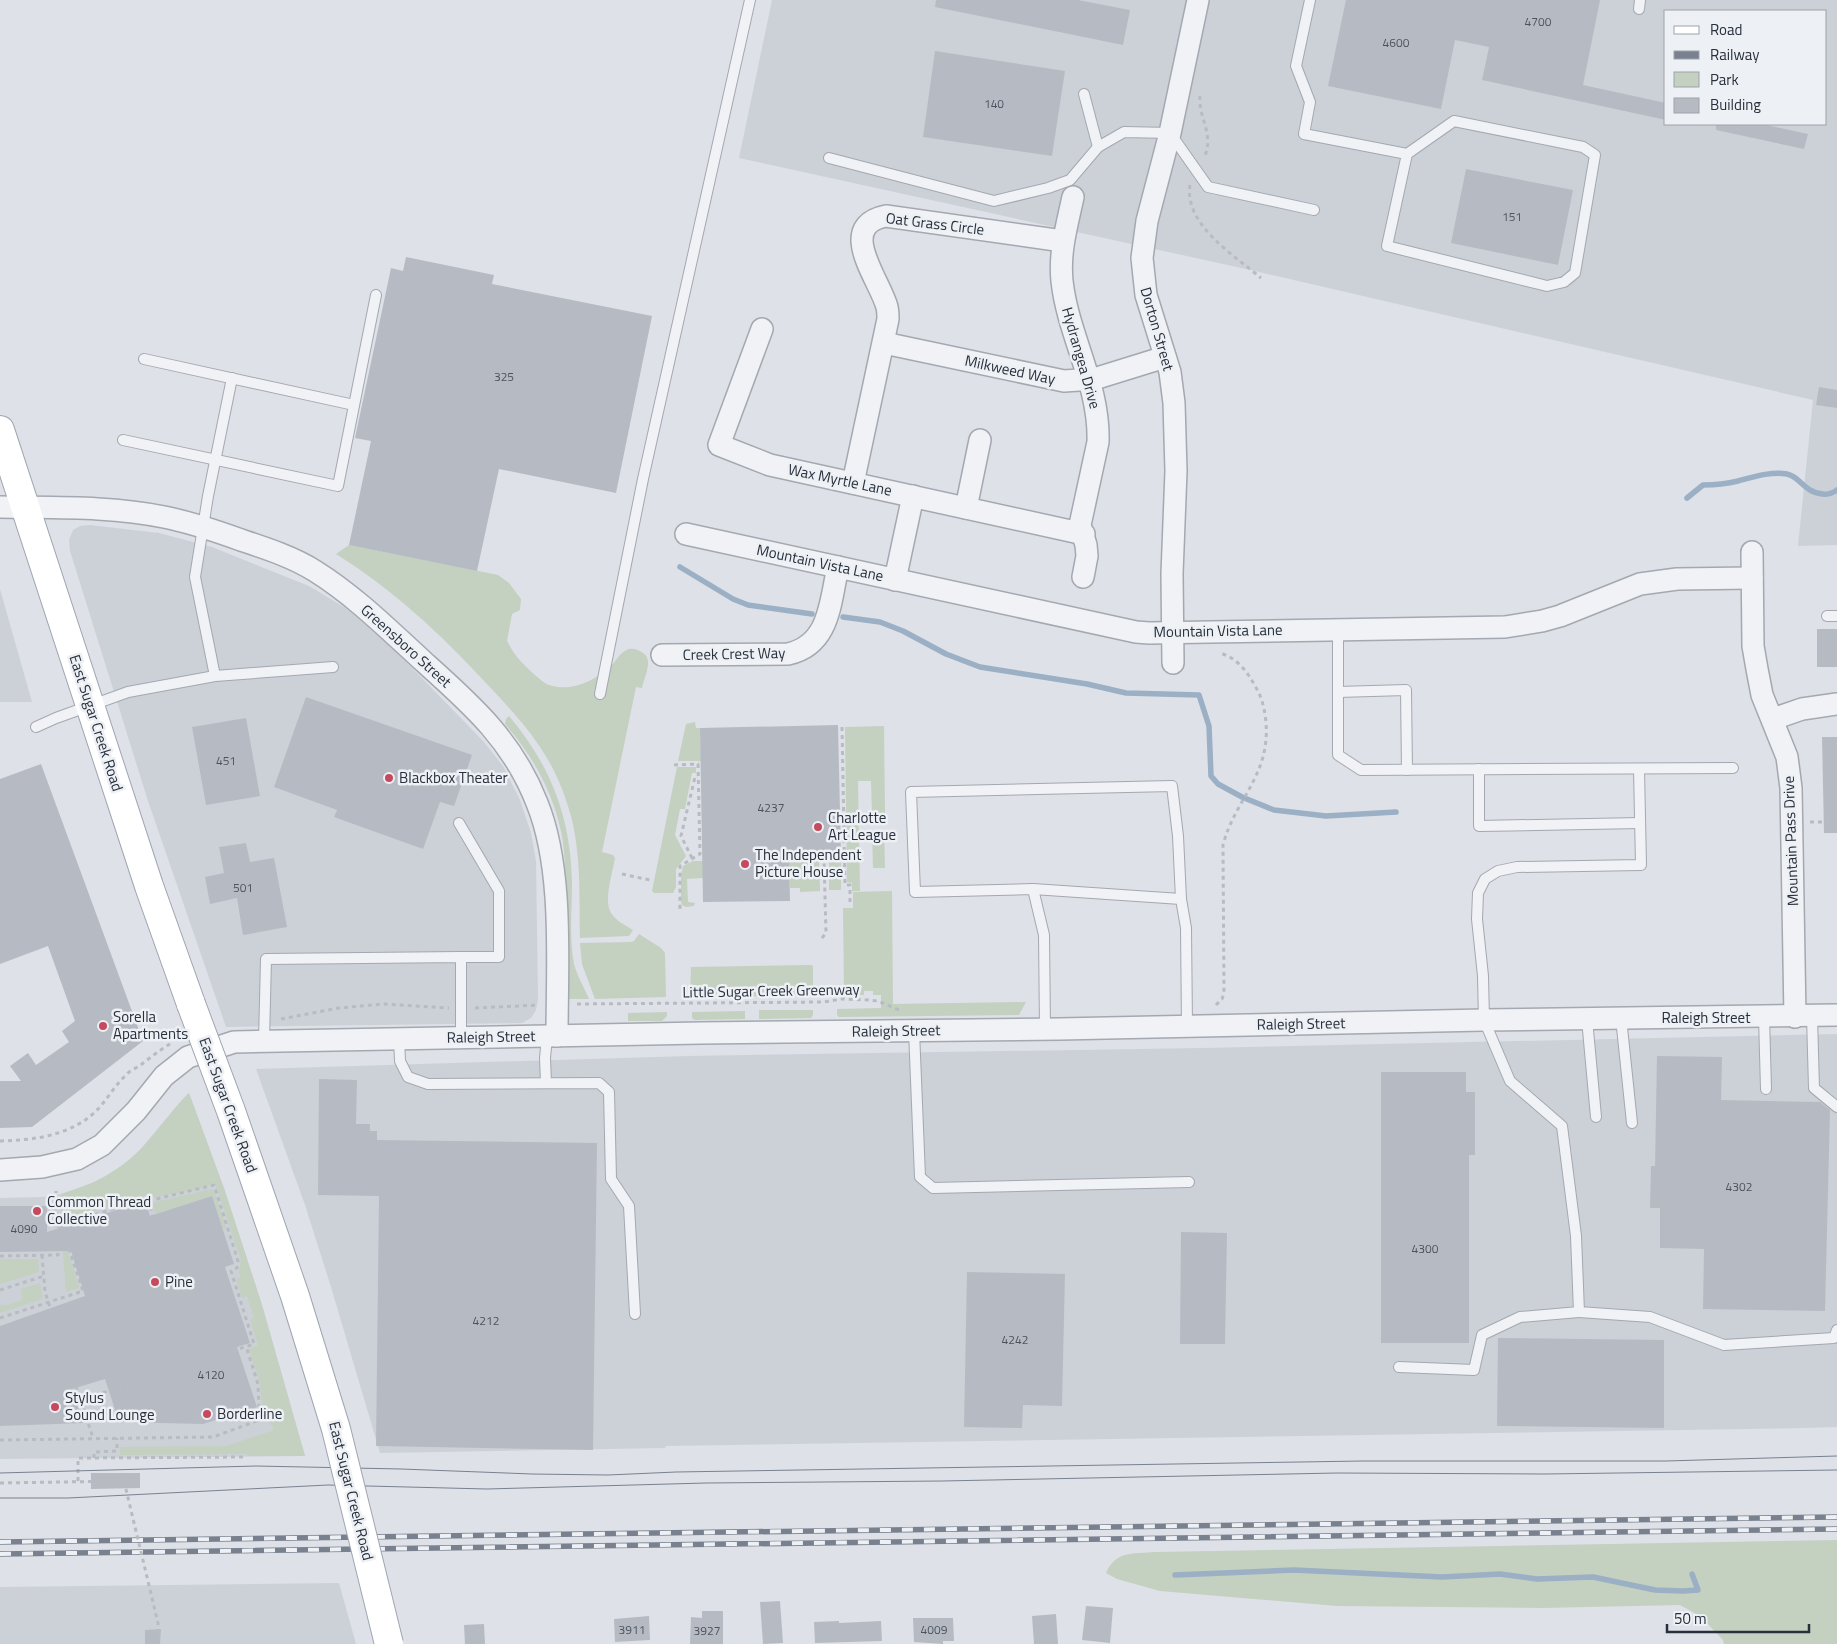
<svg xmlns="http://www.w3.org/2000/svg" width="1837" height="1644" font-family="'Titillium Web',sans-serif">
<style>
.built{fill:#ccd1d8;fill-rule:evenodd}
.green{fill:#c4d0c0}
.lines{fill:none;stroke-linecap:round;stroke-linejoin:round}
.stream{stroke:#9bafc5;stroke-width:5.5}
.building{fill:#b6bbc3}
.service-casing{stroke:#a4a8b0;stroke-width:12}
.minor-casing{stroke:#a4a8b0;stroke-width:24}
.primary-casing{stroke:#9ea6b2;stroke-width:30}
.path{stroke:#b8bcc1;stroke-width:3;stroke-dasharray:4 4;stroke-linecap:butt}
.service{stroke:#f0f2f5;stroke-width:10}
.minor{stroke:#f0f2f5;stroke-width:21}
.primary{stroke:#fff;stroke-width:28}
.tram{stroke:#79818f;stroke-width:1}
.rail-casing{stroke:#79818f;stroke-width:5.5}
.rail{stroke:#edf0f4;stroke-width:4;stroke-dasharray:11;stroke-linecap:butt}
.primary-bridge-casing{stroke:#9ea6b2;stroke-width:30;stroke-linecap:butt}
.path-bridge{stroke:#b8bcc1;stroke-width:3;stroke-dasharray:4 4;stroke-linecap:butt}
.primary-bridge{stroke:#fff;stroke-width:28}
.poi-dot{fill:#c54a5d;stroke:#edf0f4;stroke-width:2}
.labels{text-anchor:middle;stroke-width:5;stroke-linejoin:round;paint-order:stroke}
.number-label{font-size:12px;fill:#4c535e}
.street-label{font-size:15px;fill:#28303c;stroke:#edf0f4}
.poi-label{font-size:15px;fill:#28303c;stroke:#edf0f4;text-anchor:start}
</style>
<rect width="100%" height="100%" fill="#dee1e7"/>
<g class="built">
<path d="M772,0H1837V545L1798,546L1813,400L1255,271L739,158ZM1666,11H1826V124H1666Z"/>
<polygon points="90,525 159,533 212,547 309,586 344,607 383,638 484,742 503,766 520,800 531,833 536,861 538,999 536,1010 531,1018 522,1023 226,1027 148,801 70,551 69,540 73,530 80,526"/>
<polygon points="0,589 32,702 0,702"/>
<polygon points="1837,1034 1837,1427 1805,1428 666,1446 665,1448 380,1453 331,1287 305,1205 256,1069 688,1056 1201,1048"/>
<polygon points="189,1093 225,1191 262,1305 305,1456 0,1459 0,1198 43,1197 61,1194 95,1182 111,1174 125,1164 139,1151 180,1102"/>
<polygon points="339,1583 356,1644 0,1644 0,1587"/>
</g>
<g class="green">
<path d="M349,545L498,575L509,583L521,599L520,610L512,614L507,641C510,646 513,652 517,657C522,663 542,683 549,685C571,692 592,682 609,668C616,662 619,652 629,649C634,648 639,650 643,653C654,660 644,677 642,688L636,687L602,852L613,855L615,858C613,872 603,900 611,913C616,921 625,925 633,930L629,936L580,938C579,892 582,847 567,803C551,752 521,720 485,682C441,634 392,589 336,554Z"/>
<path d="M509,716C551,766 571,818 572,883C572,908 569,939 574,964C577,976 584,987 589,999H568C567,967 567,935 566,903C565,879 566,855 561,831C552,790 532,755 505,724L506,719Z"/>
<polygon points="695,722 696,728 700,728 701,761 678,761 686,724"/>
<polygon points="884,726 885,814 872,814 871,781 858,781 860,891 852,891 852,883 847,882 845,727"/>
<polygon points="677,767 696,767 696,773 692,773 685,809 680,809 675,835 686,856 676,869 676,887 673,893 654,893 652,891"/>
<polygon points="872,831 884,831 885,868 873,868"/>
<polygon points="693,861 703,861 703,878 687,879 688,902 695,903 694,906 686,907 682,905 681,902 681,875 683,866"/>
<polygon points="819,861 820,891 800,892 800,888 790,888 789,862"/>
<polygon points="841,861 841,890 829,890 829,862"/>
<polygon points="892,891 893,1004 1026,1002 1019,1015 839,1017 837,1015 837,1009 881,1008 881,995 873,995 873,991 864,991 864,995 844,995 843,908 853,908 853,892"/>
<polygon points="639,934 661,948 665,953 666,997 595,999 582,964 580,943 631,942 634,941"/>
<polygon points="811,965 813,966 813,995 690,998 691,967"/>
<polygon points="759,1010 813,1010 813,1015 811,1018 759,1019"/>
<polygon points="745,1011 745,1019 695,1020 692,1018 692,1012"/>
<polygon points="667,1012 667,1016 662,1021 628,1021 628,1013"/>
<path d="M189,1093L225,1191L262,1305L305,1456H247V1454L120,1455V1447L226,1446L274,1430L262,1405L260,1383L249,1349L258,1345L250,1320L254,1319L247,1296L242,1298L236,1279L241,1277L239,1272L241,1260L215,1183L197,1189L151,1198L149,1194L61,1222V1194C96,1184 125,1168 149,1140C163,1125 174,1107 189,1093Z"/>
<polygon points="211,1189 214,1190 226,1228 223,1229 212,1196 156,1214 152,1203"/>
<polygon points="64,1240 79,1288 66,1292 62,1241"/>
<polygon points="0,1259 38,1259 39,1272 0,1284"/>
<polygon points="40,1283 43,1299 0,1313 0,1305 8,1305 22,1300 21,1289"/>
<path d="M1837,1540V1644H1724L1723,1640L1700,1616L1680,1605L1542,1608L1337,1606L1160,1591L1117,1579L1106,1573C1116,1550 1134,1554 1156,1552Z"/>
</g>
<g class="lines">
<g class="stream">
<path d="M1687,498L1703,485C1715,485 1726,484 1738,481C1753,477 1772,471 1787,474C1801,477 1803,492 1823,494C1828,495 1833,493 1837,490"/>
<polyline points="680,567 733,599 748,605 812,614"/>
<polyline points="843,617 880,622 903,631 946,654 980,667 1087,684 1126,693 1199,695 1209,726 1211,776 1218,784 1242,797 1274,810 1326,816 1396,812"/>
<polyline points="1175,1575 1294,1570 1442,1577 1500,1574 1537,1579 1593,1577 1655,1590 1683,1591 1698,1590 1692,1574"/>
</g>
</g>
<g class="building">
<polygon points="936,0 1078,0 1130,10 1123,45 935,7"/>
<polygon points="1346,0 1600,0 1583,85 1666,103 1666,120 1482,80 1489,47 1455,40 1441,109 1328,86"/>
<polygon points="935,51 1065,71 1052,156 923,137"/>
<polygon points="1716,124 1762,124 1808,134 1804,149 1716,130"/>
<polygon points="1466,169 1573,190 1558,265 1451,243"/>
<polygon points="406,257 494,275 492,284 652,316 616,493 499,469 477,571 349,545 371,441 355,438 391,268 403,271"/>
<polygon points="1819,387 1837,390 1837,408 1816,405"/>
<rect x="1817" y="629" width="20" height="38"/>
<polygon points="306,697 472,755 454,806 440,802 423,849 334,817 337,810 274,787"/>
<polygon points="246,718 260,796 206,805 192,727"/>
<polygon points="838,725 841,855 789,856 790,901 703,902 700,728"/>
<polygon points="1822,737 1837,737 1837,833 1824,833"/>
<polygon points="41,764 143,1041 32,1127 0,1128 0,1081 21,1081 10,1066 28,1053 36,1065 69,1042 62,1031 75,1021 48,946 0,964 0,779"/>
<polygon points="246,843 250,862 274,858 287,927 243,935 237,898 210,904 205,877 224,873 219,847"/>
<polygon points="1657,1056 1722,1057 1721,1100 1820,1102 1830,1110 1825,1311 1703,1309 1704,1249 1660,1248 1660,1208 1650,1208 1651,1166 1655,1166"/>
<polygon points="1381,1072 1466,1072 1466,1092 1475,1092 1475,1155 1469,1155 1469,1343 1381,1343"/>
<polygon points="319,1079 357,1080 356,1124 370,1124 370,1131 377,1131 377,1140 597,1143 593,1450 376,1446 379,1196 318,1195"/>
<polygon points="212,1196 234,1264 225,1267 250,1343 237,1347 257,1407 203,1424 119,1422 105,1379 72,1389 83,1423 0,1426 0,1326 85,1296 71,1251 0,1252 0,1206 47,1206 47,1232 145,1201 150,1216"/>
<polygon points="1181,1232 1227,1233 1225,1344 1180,1344"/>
<polygon points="967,1272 1065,1274 1062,1406 1023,1405 1022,1428 964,1427"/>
<polygon points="1498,1338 1664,1340 1664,1428 1497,1426"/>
<polygon points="91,1473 140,1473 140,1488 91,1489"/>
<polygon points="780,1601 783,1643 763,1644 760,1602"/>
<polygon points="1086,1606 1113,1608 1110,1643 1082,1640"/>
<polygon points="702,1611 723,1611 723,1644 690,1644 691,1617 702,1618"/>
<polygon points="1056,1614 1058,1644 1034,1644 1032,1616"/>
<polygon points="649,1616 650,1640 615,1642 614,1619"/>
<polygon points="913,1618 953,1618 954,1641 943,1641 943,1644 914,1642"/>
<polygon points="839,1621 839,1623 881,1621 882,1641 815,1643 814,1622"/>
<polygon points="484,1624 485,1644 465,1644 464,1625"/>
<polygon points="161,1629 160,1644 145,1644 145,1630"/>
</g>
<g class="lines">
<g class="service-casing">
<g id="service">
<polyline points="1310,0 1296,66 1310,102 1304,134 1407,154 1454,121 1583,147 1595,155 1575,273 1564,282 1547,286 1387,246 1407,154"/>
<polyline points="1639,9 1640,0"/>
<polyline points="1084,94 1098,147"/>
<polyline points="829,158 994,201 1048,188 1070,180 1098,147 1124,132 1170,133 1208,187 1314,210"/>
<polyline points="144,359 354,405"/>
<polyline points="123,440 338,486 376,295"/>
<polyline points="1827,616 1837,616"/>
<polyline points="1338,629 1338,755 1361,770 1733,768"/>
<polyline points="215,676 333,667"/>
<polyline points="1338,692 1406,690 1407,770"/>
<polyline points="600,694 643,479 750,0"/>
<polyline points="36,727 56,718 128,692 215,676 195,577 208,496 232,378"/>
<polyline points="1479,769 1479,826 1640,823"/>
<polyline points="1639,769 1641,865 1517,867 1498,871 1485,879 1478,893 1477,919 1483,976 1484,1020 1510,1081 1562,1126 1576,1236 1579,1312 1650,1317 1724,1345 1834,1338 1837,1330"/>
<polyline points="459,823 499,891 499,957 461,957"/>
<polyline points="1033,889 1181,899 1186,928 1187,1026"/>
<polyline points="1812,1016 1814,1088 1837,1107"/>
<polyline points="1764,1017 1766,1089"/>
<polyline points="1621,1018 1632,1123"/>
<polyline points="1587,1019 1596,1117"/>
<polyline points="1045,1029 1044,935 1033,889 915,892 911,792 1172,786 1178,836 1181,899"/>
<polyline points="914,1031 920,1177 933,1188 1189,1182"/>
<polyline points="399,1038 400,1061 408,1077 428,1084 599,1083 609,1092 611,1179 629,1206 635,1314"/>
<polyline points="264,1041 266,959 461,957 461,1038"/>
<polyline points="546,1083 545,1058 547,1037"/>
<polyline points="1399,1367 1474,1370 1482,1335 1520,1317 1579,1312"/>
</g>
</g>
<g class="minor-casing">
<g id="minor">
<path d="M1073,197C1067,225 1059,252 1062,281C1068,336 1100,385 1098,442L1080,525L1086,545L1087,556L1083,577"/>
<polyline points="762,329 719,445 770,465 1084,534"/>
<polyline points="884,343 1064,381 1094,379 1165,357"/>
<path d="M853,483L888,319C888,315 888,311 887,307C880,280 835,226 886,216L1063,241"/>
<path d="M0,507C54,508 111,506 164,517C190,522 216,531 241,540C265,548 293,557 315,571C355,596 389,630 424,662C472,705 513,741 537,803C564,869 557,965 557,1036"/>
<polyline points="966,508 980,440"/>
<polyline points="686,534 1136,632 1149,633 1505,627 1542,621 1560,616 1640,584 1677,579 1752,578"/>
<polyline points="1752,552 1753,646 1757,669 1762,695 1787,757 1791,788 1795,1017"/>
<polyline points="895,580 913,496"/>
<path d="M662,655L788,654C830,645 830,602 838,567"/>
<polyline points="1173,663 1172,574 1176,471 1174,403 1170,372 1146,295 1142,258 1147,221 1170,133 1198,0"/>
<polyline points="1773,719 1802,709 1837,704"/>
<polyline points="0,1170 42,1167 77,1159 102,1145 136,1111 164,1076 188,1057 234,1042 701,1033 1060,1029 1484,1020 1837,1015"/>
</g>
</g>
<g class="primary-casing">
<polyline id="primary" points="0,430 149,886 191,1004"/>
</g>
<g class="path">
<path d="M1200,96C1198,118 1215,134 1204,158"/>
<path d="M1190,185C1184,225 1234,255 1261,278"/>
<polyline points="842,727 845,885 850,885 850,904"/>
<polyline points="674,765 698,764 700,854 680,866 680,910"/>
<polyline points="1810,822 1837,822"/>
<polyline points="692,858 681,836 695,777 698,777"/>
<polyline points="795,859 845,858"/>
<polyline points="622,874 650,880"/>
<polyline points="822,938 826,933 824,859"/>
<polyline points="577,1004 824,1002 842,999 868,1000 878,1001 899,1010"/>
<path d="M1216,1005L1222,999L1224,993L1223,845C1235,799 1270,776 1266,723C1265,710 1262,697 1255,686C1247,671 1237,658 1220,653"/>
<polyline points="475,1008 539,1005"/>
<polyline points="281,1019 339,1008 383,1004 449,1008"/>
<path d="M0,1141C34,1140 68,1136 94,1113C106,1102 114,1086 126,1075C130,1070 137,1068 142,1064C151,1057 160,1050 170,1044"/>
<polyline points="57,1227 147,1198 168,1263"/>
<polyline points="42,1255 45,1292 93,1438"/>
<polyline points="0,1256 58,1255 56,1191"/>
<polyline points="0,1290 44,1276"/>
<polyline points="0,1318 83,1291 61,1226"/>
<polyline points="80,1400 254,1344 231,1271 237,1268 238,1261 214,1185 148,1201"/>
<polyline points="0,1440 213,1437 265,1418 259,1406 258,1384 246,1346"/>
<polyline points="94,1458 94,1452 117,1451 117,1438"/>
<polyline points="78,1481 78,1458 247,1457"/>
<polyline points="0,1483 124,1481"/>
</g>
<use href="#service" class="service"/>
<use href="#minor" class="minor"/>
<use href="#primary" class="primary"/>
<g class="tram">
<polyline points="0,1473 256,1466 401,1469 532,1474 608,1475 676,1472 1362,1461 1666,1461 1837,1456"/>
<polyline points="0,1498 68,1498 328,1485 487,1489 706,1483 942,1481 1337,1473 1545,1474 1837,1470"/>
</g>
<g class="rail-casing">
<g id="rail">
<polyline points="0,1542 1837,1517"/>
<polyline points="0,1554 1837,1529"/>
</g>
</g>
<use href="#rail" class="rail"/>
<g class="primary-bridge-casing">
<polyline id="primary-bridge" points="191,1004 231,1111 295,1296 336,1429 389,1644"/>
</g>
<polyline class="path-bridge" points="124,1481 158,1623 158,1640"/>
<use href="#primary-bridge" class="primary-bridge"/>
</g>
<g class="poi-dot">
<circle cx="389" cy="778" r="5"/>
<circle cx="818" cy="827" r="5"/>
<circle cx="745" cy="864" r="5"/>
<circle cx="103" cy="1026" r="5"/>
<circle cx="37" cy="1211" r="5"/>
<circle cx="155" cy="1282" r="5"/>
<circle cx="55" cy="1407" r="5"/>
<circle cx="207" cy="1414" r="5"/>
</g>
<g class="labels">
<g class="number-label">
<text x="1538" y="26">4700</text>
<text x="1396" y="47">4600</text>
<text x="994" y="108">140</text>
<text x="1512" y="221">151</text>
<text x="504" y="381">325</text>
<text x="226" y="765">451</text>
<text x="771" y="812">4237</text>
<text x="243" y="892">501</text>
<text x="1739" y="1191">4302</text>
<text x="24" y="1233">4090</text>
<text x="1425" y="1253">4300</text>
<text x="486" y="1325">4212</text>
<text x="1015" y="1344">4242</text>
<text x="211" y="1379">4120</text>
<text x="632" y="1634">3911</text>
<text x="934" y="1634">4009</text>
<text x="707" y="1635">3927</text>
</g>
<g class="street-label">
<text transform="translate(935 224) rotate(7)" y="5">Oat Grass Circle</text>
<text transform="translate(1157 329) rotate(74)" y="5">Dorton Street</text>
<text transform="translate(1081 358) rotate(74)" y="5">Hydrangea Drive</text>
<text transform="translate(1010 370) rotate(12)" y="5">Milkweed Way</text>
<text transform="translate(840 480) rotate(12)" y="5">Wax Myrtle Lane</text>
<text transform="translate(820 563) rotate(12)" y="5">Mountain Vista Lane</text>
<text transform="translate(1218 631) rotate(-1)" y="5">Mountain Vista Lane</text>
<text transform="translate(406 646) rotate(42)" y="5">Greensboro Street</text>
<text transform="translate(734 654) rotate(-1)" y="5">Creek Crest Way</text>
<text transform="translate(96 723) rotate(72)" y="5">East Sugar Creek Road</text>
<text transform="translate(1791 841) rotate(-92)" y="5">Mountain Pass Drive</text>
<text transform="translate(771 991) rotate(-1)" y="5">Little Sugar Creek Greenway</text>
<text x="1706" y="1023">Raleigh Street</text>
<text transform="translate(1301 1024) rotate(-1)" y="5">Raleigh Street</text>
<text transform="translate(896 1031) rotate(-1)" y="5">Raleigh Street</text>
<text transform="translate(491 1037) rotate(-1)" y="5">Raleigh Street</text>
<text transform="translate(228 1105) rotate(70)" y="5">East Sugar Creek Road</text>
<text transform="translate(351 1491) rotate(76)" y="5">East Sugar Creek Road</text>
</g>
<g class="poi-label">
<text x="399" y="783">Blackbox Theater</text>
<text x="828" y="823">Charlotte<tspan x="828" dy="17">Art League</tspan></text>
<text x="755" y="860">The Independent<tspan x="755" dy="17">Picture House</tspan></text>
<text x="113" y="1022">Sorella<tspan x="113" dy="17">Apartments</tspan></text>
<text x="47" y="1207">Common Thread<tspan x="47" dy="17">Collective</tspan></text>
<text x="165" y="1287">Pine</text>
<text x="65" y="1403">Stylus<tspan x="65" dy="17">Sound Lounge</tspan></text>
<text x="217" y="1419">Borderline</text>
</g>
</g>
<rect x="1664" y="10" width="162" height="115" fill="#edf0f4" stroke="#9ea3aa"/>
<rect x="1674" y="26" width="25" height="8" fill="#ffffff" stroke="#9ea3aa"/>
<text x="1710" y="35" font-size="15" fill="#28303c">Road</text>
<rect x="1674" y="51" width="25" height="8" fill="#79818f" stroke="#9ea3aa"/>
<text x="1710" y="60" font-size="15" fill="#28303c">Railway</text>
<rect x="1674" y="72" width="25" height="15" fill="#c4d0c0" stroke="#9ea3aa"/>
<text x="1710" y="85" font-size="15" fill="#28303c">Park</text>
<rect x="1674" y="98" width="25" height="15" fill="#b6bbc3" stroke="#9ea3aa"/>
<text x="1710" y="110" font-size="15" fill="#28303c">Building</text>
<path d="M1667 1624v8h142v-8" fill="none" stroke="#28303c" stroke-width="2.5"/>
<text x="1674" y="1624" font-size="15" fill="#28303c" stroke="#edf0f4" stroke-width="4" paint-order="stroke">50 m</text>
</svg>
